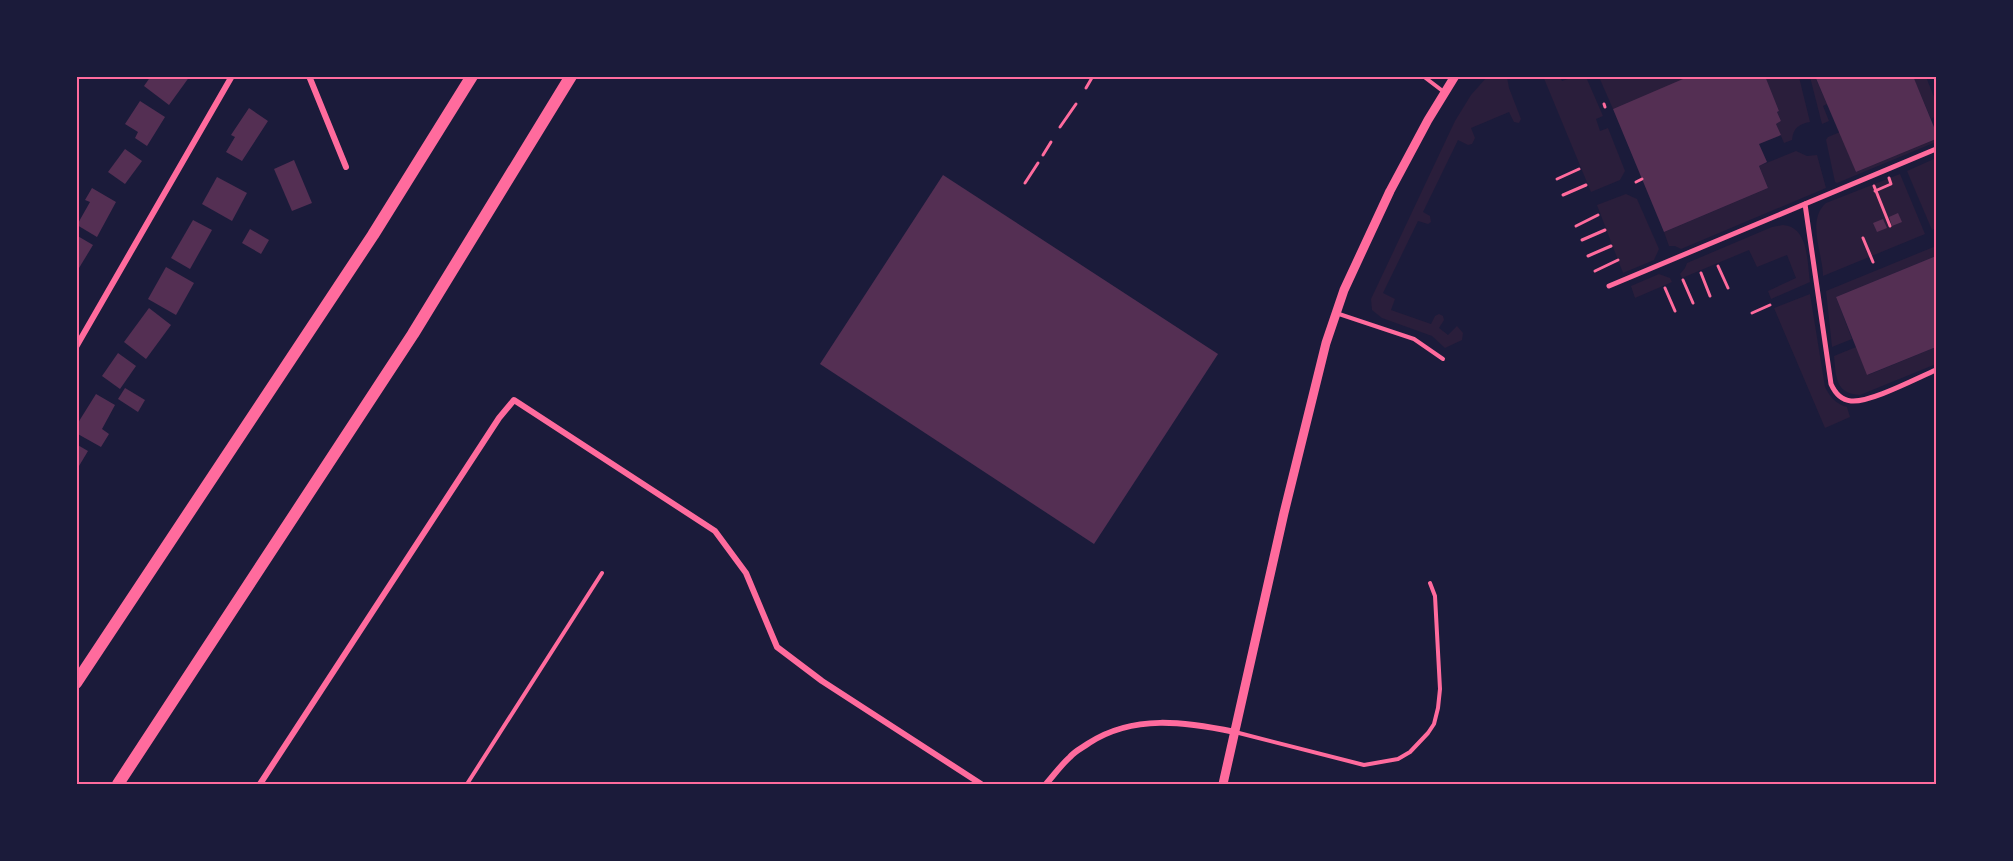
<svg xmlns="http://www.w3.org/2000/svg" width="2013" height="861" font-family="Arial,sans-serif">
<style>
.green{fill:#2a1e3b}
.building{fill:#542f53}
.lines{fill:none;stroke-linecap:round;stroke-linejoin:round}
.path{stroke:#ff6b9d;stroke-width:3}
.service{stroke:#ff6b9d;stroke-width:4}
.pedestrian{stroke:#ff6b9d;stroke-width:5}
.minor{stroke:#ff6b9d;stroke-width:6}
.secondary{stroke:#ff6b9d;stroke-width:9}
.motorway{stroke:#ff6b9d;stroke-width:12}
.neatline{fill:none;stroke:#ff6b9d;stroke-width:2}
</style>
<rect width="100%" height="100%" fill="#1b1b3a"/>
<g class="green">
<polygon points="1543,76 1560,77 1562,81 1574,77 1586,77 1603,116 1596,119 1600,131 1608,128 1625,171 1620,180 1591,192"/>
<polygon points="1487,77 1507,77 1509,88 1521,119 1519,123 1514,122 1509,112 1471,128 1475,138 1472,144 1468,145 1458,140 1423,212 1430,216 1431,222 1428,224 1418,221 1383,293 1395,299 1391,310 1431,324 1435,316 1439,314 1443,316 1444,320 1439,328 1448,335 1457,326 1463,333 1462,340 1445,348 1432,336 1382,318 1372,310 1371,299 1455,121 1471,95"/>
<polygon points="1599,77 1690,77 1613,109"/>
<path d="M1765,77H1799L1810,122C1799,124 1793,128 1792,140L1784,143L1776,124L1781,121L1777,112L1779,111Z"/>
<polygon points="1810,77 1815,77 1827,104 1823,106 1829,121 1822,124"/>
<polygon points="1913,77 1926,77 1936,102 1936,116 1931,119"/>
<polygon points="1840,132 1856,172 1936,139 1936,142 1837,183 1835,182 1826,140 1828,137"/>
<polygon points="1796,151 1807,156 1817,155 1826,188 1681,249 1675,246 1669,246 1664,232 1768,188 1759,166"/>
<polygon points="1936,158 1936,228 1932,230 1907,171"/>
<path d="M1900,174L1925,234L1823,276C1823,254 1806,220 1826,203Z"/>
<polygon points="1626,194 1637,199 1659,249 1654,260 1623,273 1597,205"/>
<path d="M1783,225C1809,227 1807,262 1810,282L1771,299L1768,291L1796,278L1787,255L1757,267L1749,250L1682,278L1680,274L1685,268L1687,263L1772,227Z"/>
<polygon points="1936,246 1936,256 1836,297 1852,339 1832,347 1826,291"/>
<polygon points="1659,274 1670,278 1672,282 1635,298 1631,286"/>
<path d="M1810,294L1825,387C1830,397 1836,404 1847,407L1850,417L1825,428L1774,308Z"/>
<path d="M1856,347L1868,375L1936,347V364L1860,395C1835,394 1836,376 1834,356Z"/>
</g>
<g class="building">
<polygon points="151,76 190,76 169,105 144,86"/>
<polygon points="1690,76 1765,76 1779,111 1777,112 1781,121 1776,124 1781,135 1759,144 1767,162 1759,166 1768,188 1664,232 1613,109"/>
<polygon points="1815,76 1913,76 1936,132 1936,139 1856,172"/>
<polygon points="140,101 165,117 147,146 135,138 138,132 125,124"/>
<polygon points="249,108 268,121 242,161 226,152 235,137 231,135"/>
<polygon points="125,149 142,161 125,184 108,172"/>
<polygon points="294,160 312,203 292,211 274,169"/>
<polygon points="943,175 1218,354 1094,544 820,364"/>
<polygon points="217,177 247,193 232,221 202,204"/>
<polygon points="92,188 116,202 97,237 77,225 90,202 85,200"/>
<polygon points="1898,213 1902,222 1892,226 1889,217"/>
<polygon points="1883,219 1887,228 1877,232 1873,223"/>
<polygon points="193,220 212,230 190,269 171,258"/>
<polygon points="250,229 269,240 261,254 242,243"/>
<polygon points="76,235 93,245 76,273"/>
<polygon points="1936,256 1936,347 1867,375 1836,297"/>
<polygon points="166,267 194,283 176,315 148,299"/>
<polygon points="149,308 171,325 146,359 124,342"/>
<polygon points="118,353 136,366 120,389 102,376"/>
<polygon points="125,388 145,400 138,412 118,399"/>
<polygon points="96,394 115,405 102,429 109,434 101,447 76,433 76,426"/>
<polygon points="76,444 88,451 76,471"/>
</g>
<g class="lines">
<g class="path">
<polyline points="1086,88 1093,76"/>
<polyline points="1604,104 1605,107"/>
<polyline points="1060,127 1076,104"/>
<polyline points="1043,155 1051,142"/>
<polyline points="1557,179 1579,169"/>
<polyline points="1636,182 1642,179"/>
<polyline points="1025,183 1038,163"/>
<polyline points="1874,186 1890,226"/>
<polyline points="1875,191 1891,184 1889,178"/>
<polyline points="1563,195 1586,185"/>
<polyline points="1576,226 1598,215"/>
<polyline points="1863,238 1873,262"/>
<polyline points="1582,240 1605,230"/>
<polyline points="1588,256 1611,246"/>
<polyline points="1718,266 1728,288"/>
<polyline points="1595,271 1618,260"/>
<polyline points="1701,273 1710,296"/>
<polyline points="1683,280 1693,303"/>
<polyline points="1665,288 1675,311"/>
<polyline points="1752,313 1770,305"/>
</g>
<g class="service">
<polyline points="1423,76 1444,92"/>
<polyline points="1336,313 1414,339 1443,359"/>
<polyline points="1235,732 1364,765 1398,759 1410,752 1428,733 1434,724 1438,708 1440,689 1435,596 1430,583"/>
<polyline points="467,784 602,573"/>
</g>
<g class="pedestrian">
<path d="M1805,204L1831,384C1835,393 1841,400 1851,401C1870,403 1917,378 1936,370"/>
<polyline points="1609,286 1936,149"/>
</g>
<g class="minor">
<polyline points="309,76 346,167"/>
<polyline points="76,347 232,76"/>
<polyline points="260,784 499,418 514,400 715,531 746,573 777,647 822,681 981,784"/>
<path d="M1046,784C1054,775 1061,765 1070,757C1075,751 1082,748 1089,743C1134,714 1185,722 1235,732"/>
</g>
<polyline class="secondary" points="1223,784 1284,513 1326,343 1344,290 1390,191 1428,120 1455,76"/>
<g class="motorway">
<polyline points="76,683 373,235 472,76"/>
<polyline points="118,784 413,334 571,76"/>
</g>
</g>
<rect width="2013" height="861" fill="none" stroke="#1b1b3a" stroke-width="156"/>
<rect x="78" y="78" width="1857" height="705" class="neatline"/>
</svg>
